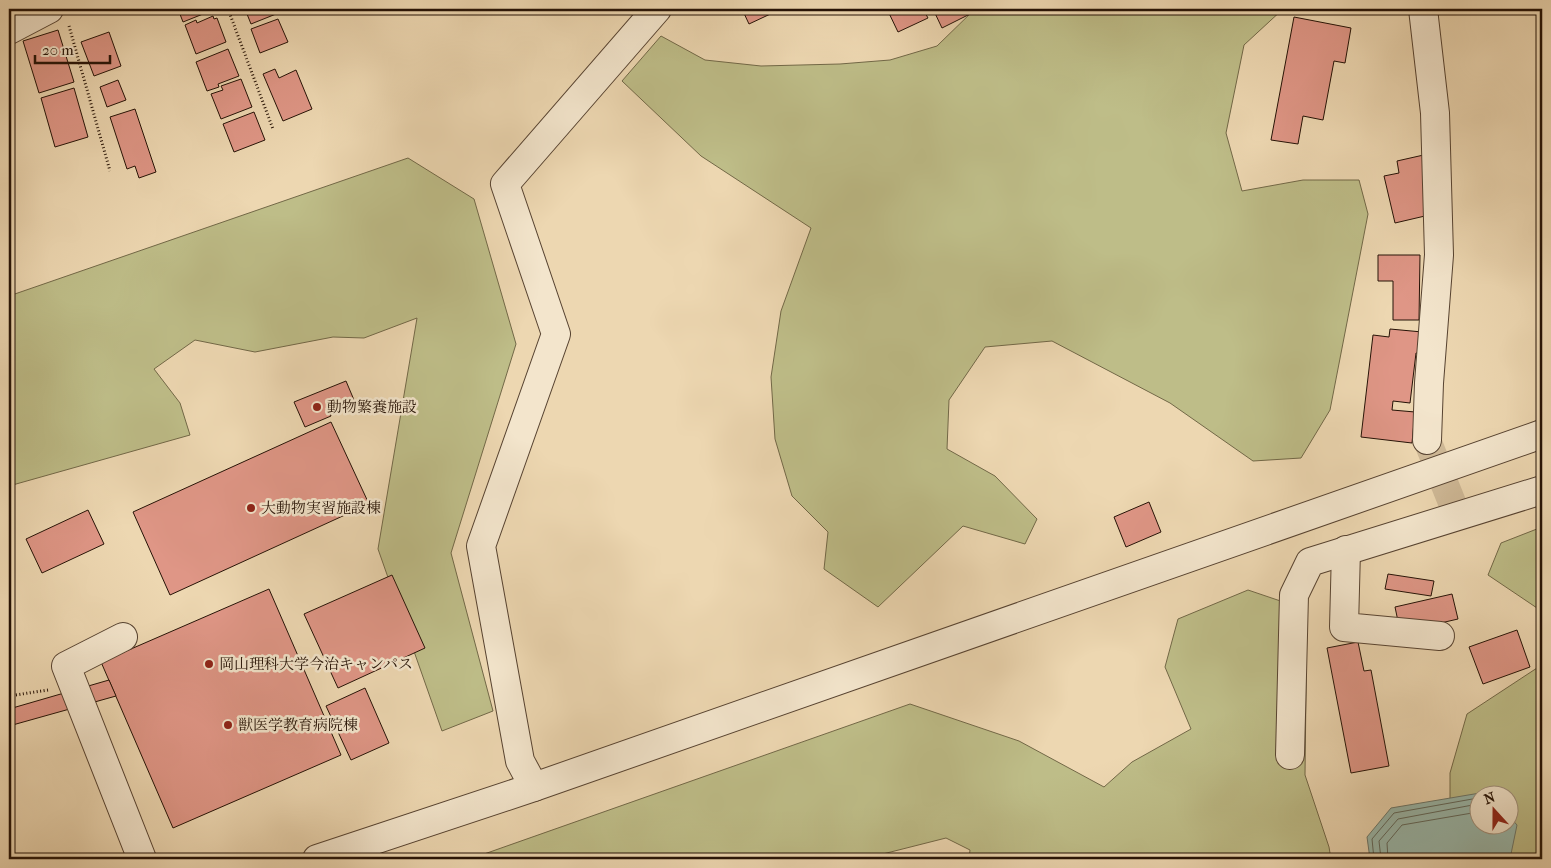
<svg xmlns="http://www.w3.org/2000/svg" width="1551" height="868" viewBox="0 0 1551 868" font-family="'IM FELL French Canon','Noto Serif JP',serif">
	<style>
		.green { fill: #bebd88; stroke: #726847; fill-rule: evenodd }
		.water { fill: #99b9ad; stroke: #6b766a }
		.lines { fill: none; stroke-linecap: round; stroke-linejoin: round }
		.shore { stroke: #5f665a; stroke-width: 1 }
		.building { fill: #df9686; stroke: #251206 }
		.minor-tunnel { stroke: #cfb997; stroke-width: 28; stroke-dasharray: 28 14; stroke-linecap: butt }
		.minor-casing { stroke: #574331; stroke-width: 30 }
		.path { stroke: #251206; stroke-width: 3; stroke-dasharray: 1 2.5; stroke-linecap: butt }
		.minor { stroke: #f3e5cc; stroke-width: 28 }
		.poi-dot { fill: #8f2418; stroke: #f3e5cc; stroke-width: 2 }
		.labels { text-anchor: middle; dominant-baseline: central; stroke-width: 5; stroke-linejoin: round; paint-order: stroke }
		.poi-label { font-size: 15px; fill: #251206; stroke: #f3e5cc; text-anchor: start }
	</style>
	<rect width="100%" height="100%" fill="#edd7b1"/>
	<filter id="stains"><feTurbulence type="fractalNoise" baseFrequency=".004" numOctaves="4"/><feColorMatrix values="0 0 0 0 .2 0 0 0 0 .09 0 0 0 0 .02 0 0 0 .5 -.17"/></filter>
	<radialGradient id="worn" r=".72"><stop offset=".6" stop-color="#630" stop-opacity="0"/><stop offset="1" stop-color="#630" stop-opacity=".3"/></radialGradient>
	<g class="green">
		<polygon points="975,9 1283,9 1244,45 1226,133 1242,191 1303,180 1359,180 1368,214 1330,410 1301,458 1253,461 1170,403 1052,341 985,347 949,400 947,449 995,476 1037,519 1025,544 963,526 878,607 824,569 828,532 792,496 775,439 771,377 781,311 811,228 701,156 622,81 661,36 705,60 761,66 840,64 890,60 937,46"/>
		<polygon points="408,158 474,199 516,344 451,553 493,711 442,731 378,549 417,318 364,338 333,337 255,352 195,340 154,369 180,403 190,435 9,486 9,296"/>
		<path d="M1542,527v332h-92v-86l17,-59 70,-46v-60l-49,-33 13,-32zM1478,796h30v30h-30z"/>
		<polygon points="1248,590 1307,610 1305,775 1329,847 1331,859 969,859 970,850 946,838 863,859 470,859 910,704 1019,741 1104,787 1132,762 1191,729 1165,667 1178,619"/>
	</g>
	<polygon class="water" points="1486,792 1490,795 1478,796 1478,826 1508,826 1509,816 1517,825 1511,854 1497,859 1370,859 1367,837 1391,808"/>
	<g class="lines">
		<g class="shore">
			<polyline points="1374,859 1372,839 1394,813 1478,798"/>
			<polyline points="1381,859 1379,841 1398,819 1478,804"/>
			<polyline points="1388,859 1387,843 1402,825 1478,812"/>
		</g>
	</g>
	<g class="building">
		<polygon points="178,9 212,9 213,10 183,22"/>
		<polygon points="245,9 274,9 276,14 251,24"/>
		<polygon points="742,9 781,9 749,24"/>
		<polygon points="887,9 923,9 928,18 898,32"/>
		<polygon points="933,9 975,9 976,11 942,28"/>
		<polygon points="213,16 214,19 217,18 226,42 196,54 185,25 196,20 197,23"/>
		<polygon points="1294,17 1351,28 1345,63 1334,61 1323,120 1303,116 1298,144 1271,140"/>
		<polygon points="278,19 288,42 260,53 251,29"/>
		<polygon points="58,30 74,82 39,93 23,41"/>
		<polygon points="109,32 121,66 94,76 81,42"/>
		<polygon points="228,49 239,76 218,84 219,87 207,91 196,62"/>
		<polygon points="275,69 279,78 296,70 312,109 283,121 263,74"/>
		<polygon points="241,79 252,107 221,119 211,94 223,90 221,86"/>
		<polygon points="118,80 126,100 107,107 100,87"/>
		<polygon points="74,88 88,137 55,147 41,98"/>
		<polygon points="135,109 156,172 139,178 135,166 127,169 110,117"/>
		<polygon points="254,112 265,140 234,152 223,124"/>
		<polygon points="1428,154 1442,212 1395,223 1384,176 1399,173 1397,161"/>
		<polygon points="1378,255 1420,255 1419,320 1393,320 1393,281 1378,281"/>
		<polygon points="1390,329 1433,333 1431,354 1416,353 1410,403 1393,401 1392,410 1415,412 1412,443 1361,437 1373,335 1389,337"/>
		<polygon points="346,381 354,400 329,411 331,416 305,427 294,402"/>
		<polygon points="331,422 369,504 170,595 133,512"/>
		<polygon points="1149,502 1161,532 1126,547 1114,517"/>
		<polygon points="88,510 104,544 42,573 26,539"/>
		<polygon points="1388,574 1434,581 1431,596 1385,589"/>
		<polygon points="392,575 425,648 338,688 304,614"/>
		<polygon points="269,589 341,755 173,828 101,662"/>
		<polygon points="1452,594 1458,619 1419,628 1399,626 1395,607"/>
		<polygon points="1517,630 1530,667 1483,684 1469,647"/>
		<polygon points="1358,642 1364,671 1371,670 1389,766 1351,773 1327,648"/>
		<polygon points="109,680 116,696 9,726 9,709"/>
		<polygon points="365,688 389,743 351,760 326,706"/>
	</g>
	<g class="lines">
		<polyline class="minor-tunnel" points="1427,440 1457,515"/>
		<defs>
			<g id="minor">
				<polyline points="1423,9 1435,113 1439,255 1429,383 1427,440"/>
				<polyline points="9,30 49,9"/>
				<polyline points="1346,550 1344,627 1440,636"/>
				<polyline points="123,637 66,666 142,859"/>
				<polyline points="1290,755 1294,595 1310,562 1542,490"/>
				<polyline points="534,787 520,761 481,546 556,334 505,184 657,9"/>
				<polyline points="317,859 534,787 1542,434"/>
			</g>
		</defs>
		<use href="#minor" class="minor-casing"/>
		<g class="path">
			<polyline points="228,9 273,129"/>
			<polyline points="69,26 110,171"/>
			<polyline points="9,696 48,690"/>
		</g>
		<use href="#minor" class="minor"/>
	</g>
	<g class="poi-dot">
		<circle cx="317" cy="407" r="5"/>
		<circle cx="251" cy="508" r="5"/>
		<circle cx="209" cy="664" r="5"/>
		<circle cx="228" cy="725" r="5"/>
	</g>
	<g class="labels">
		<g class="poi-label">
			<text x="327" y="407">動物繁養施設</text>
			<text x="261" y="508">大動物実習施設棟</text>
			<text x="219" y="664">岡山理科大学今治キャンパス</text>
			<text x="238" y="725">獣医学教育病院棟</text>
		</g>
	</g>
	<rect width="1551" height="868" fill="none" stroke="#edd7b1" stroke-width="30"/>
	<rect x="10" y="10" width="1531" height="848" fill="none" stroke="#251206" stroke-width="2.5"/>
	<rect x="15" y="15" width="1521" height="838" fill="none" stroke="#251206"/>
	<g transform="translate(1494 810) rotate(339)"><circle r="24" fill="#f3e5cc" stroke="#a1917d"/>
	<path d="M0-4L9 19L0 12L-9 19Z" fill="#8f2418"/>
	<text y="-8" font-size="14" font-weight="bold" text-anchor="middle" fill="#251206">N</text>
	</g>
	<path d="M35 55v8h75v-8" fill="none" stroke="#251206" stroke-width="2.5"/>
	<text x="42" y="55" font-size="15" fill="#251206" stroke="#f3e5cc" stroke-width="4" paint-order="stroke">20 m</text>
	<rect width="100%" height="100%" filter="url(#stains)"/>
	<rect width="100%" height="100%" fill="url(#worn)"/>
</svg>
